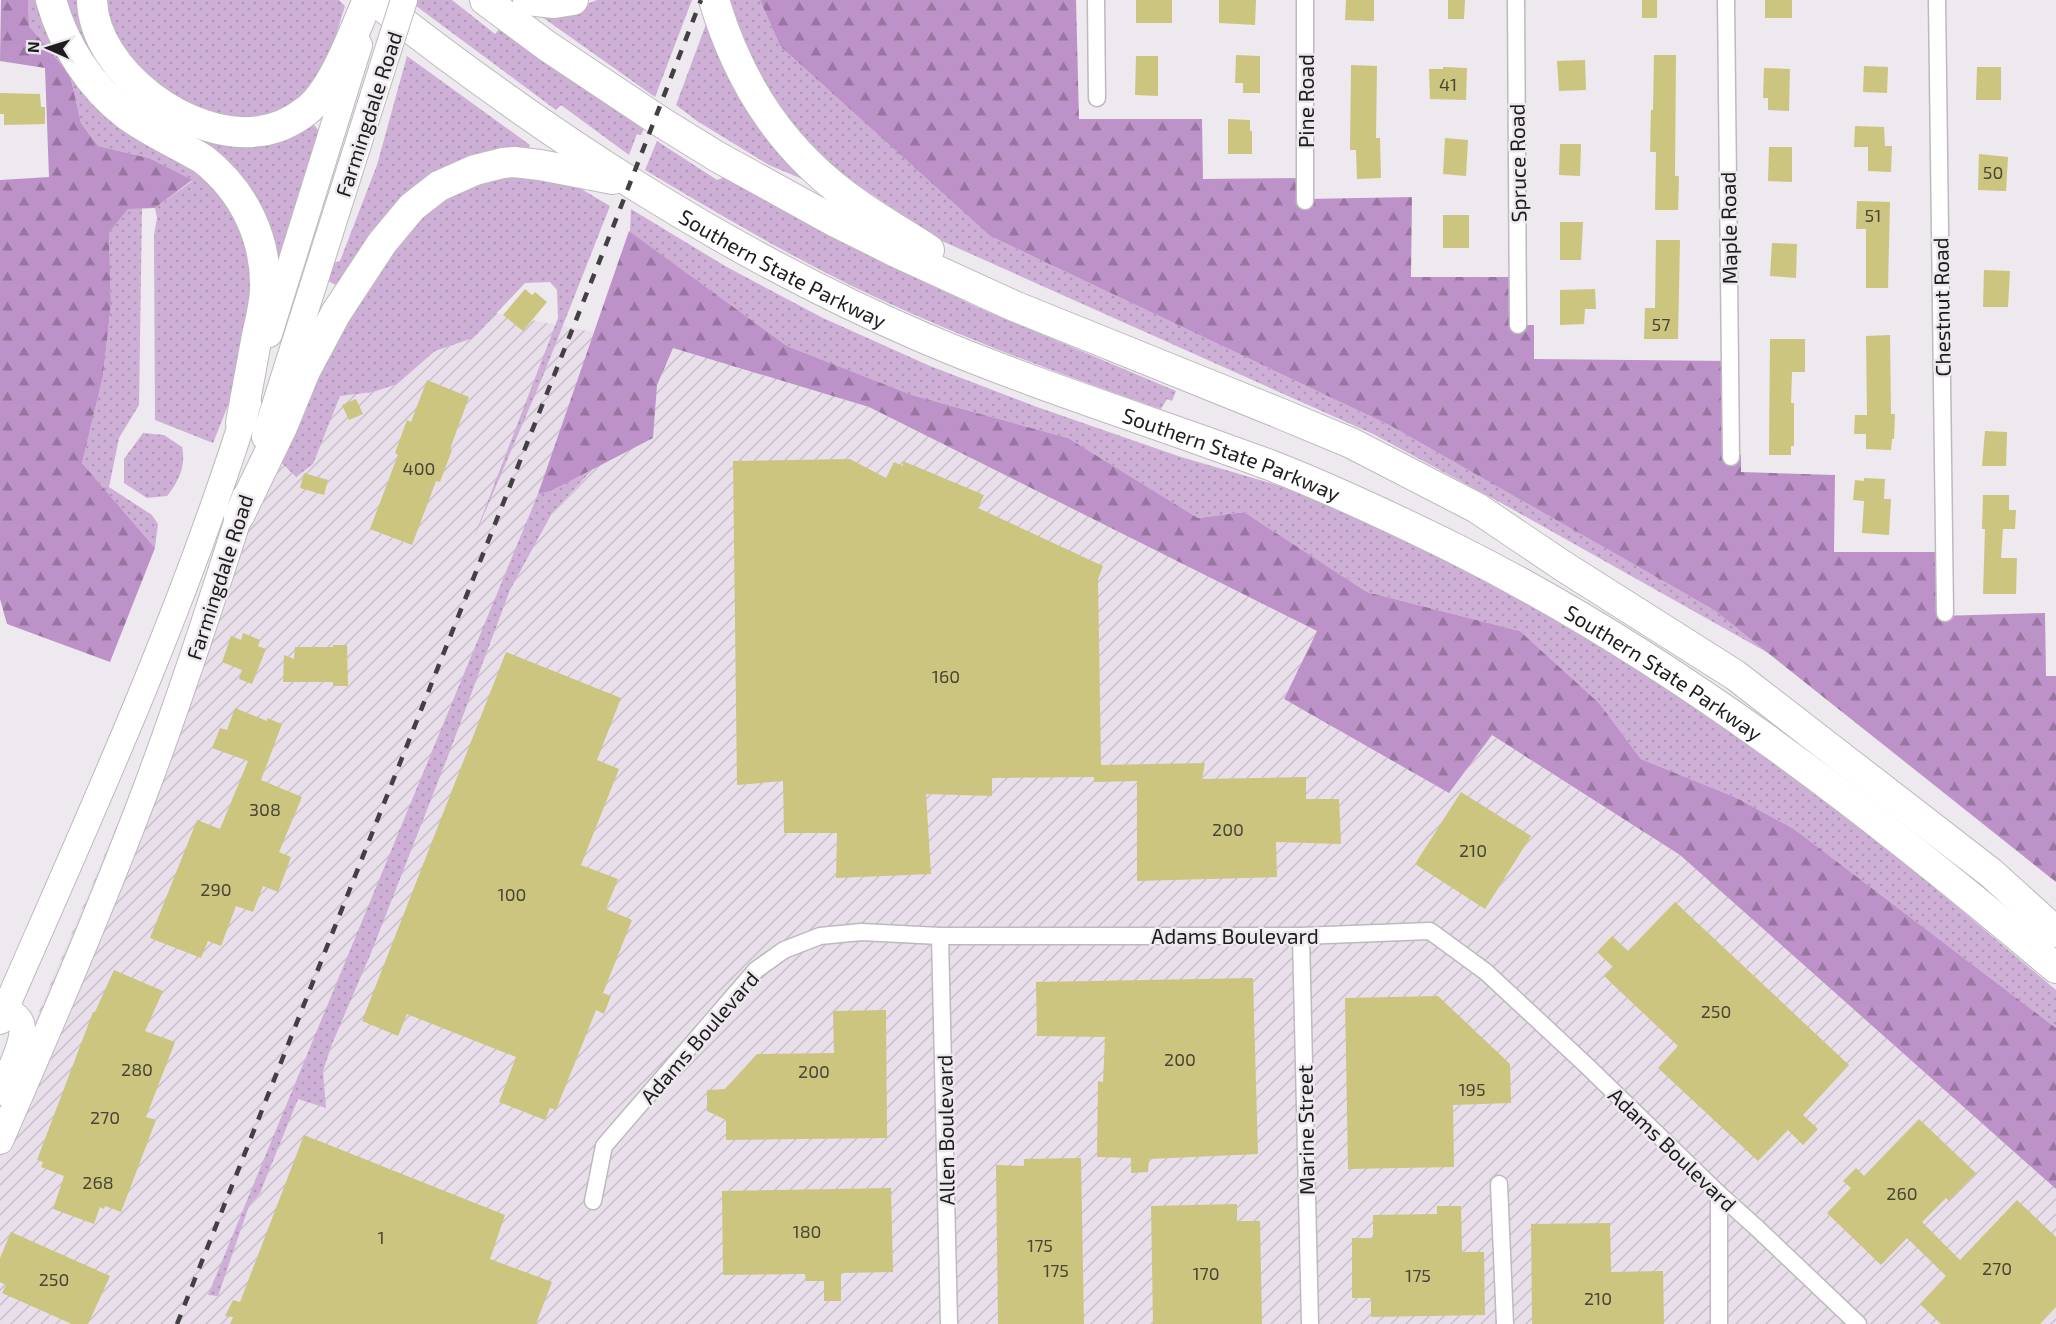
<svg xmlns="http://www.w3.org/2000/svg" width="2056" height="1324" viewBox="0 0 2056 1324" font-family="'Exo 2',sans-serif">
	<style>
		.industrial { fill: url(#industrial-furrows) }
		.grass { fill: url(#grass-dots) }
		.forest { fill: url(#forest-firs) }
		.building { fill: #ccc57f }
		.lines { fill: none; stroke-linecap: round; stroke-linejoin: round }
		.street-casing { stroke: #bdb9be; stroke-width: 19 }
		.primary-casing { stroke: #bdb9be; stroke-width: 28 }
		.highway-casing { stroke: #bdb9be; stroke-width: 32 }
		.street { stroke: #fff; stroke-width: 16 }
		.primary { stroke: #fff; stroke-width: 26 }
		.highway { stroke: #fff; stroke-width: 30 }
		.rail { stroke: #424042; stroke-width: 4.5; stroke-dasharray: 10 10; stroke-linecap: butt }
		.primary-bridge-casing { stroke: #bdb9be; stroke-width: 28; stroke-linecap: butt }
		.primary-bridge { stroke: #fff; stroke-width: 26 }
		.labels { text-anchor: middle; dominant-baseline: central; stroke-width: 5; stroke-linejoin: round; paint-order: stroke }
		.number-label { font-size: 18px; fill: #4a4636 }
		.street-label { font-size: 21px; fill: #1e1c1e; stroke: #ede9ee }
	</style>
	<defs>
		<pattern id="industrial-furrows" width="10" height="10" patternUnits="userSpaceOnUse" patternTransform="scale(1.5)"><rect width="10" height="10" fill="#e9dfeb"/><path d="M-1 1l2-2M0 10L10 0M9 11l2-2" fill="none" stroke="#c7bfc9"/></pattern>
		<pattern id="grass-dots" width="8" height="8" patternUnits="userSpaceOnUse" patternTransform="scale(1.5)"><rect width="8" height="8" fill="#ceafd6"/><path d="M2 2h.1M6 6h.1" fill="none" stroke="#b096b7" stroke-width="1.8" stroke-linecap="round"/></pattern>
		<pattern id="forest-firs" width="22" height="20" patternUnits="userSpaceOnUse" patternTransform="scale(1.5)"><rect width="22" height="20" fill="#bd92c8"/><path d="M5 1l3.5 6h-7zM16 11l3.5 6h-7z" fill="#9976a2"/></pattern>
	</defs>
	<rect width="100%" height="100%" fill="#ede9ee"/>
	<polygon class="industrial" points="386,291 673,348 869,407 1317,631 1284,699 1449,793 1492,735 1680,855 2056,1189 2056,1324 0,1324 0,1105 273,451"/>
	<g class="grass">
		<polygon points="28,0 45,0 66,48 227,188 259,272 237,383 213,443 155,420 154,235 157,218 155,208 192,181 149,158 98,146 81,123 70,75 29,26"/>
		<polygon points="67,0 86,0 170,116 311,121 322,135 275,286 271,246 120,93 82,43"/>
		<polygon points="105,0 339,0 345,6 327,64 296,105 256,122 217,117 171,98 120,50 105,10"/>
		<polygon points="408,0 452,0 495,34 500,28 644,129 641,135 637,134 629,155 561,105 556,110"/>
		<polygon points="597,0 692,0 655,97 535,12 577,8"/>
		<polygon points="729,0 760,0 780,46 990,236 1391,426 1714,610 1770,654 1503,504 1373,434 942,241 861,187 826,161 779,109 745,43"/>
		<polygon points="712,8 814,184 769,165 697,121 676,105"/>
		<polygon points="407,56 530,145 528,151 466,162 335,299 336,285 326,280 332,263 340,261 377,165"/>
		<path d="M657,141l60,39 8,-3 130,71 124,60 197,83 -4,10 -5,-2 -6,10c-106,-36 -212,-76 -313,-125 -69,-34 -136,-74 -203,-114z"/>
		<polygon points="490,176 575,179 583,190 610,206 543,376 473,540 558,318 557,290 550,282 525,283 473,338 435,351 397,384 373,392 340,396 313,464 296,477 280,461 304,394 398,239 445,193"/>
		<polygon points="142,208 139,405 119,438 109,487 152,515 158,524 155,548 82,463 103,376 111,304 109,233 128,209"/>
		<polygon points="631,209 725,266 823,318 930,366 1037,407 1181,457 1301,492 1494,581 1580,631 1709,716 1879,841 2056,990 2056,1028 1794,829 1737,798 1641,759 1599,703 1520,631 1367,592 1244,512 1198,518 1068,438 912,395 787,346 630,232"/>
		<path d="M143,433l21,2 18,12c4,19 -3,34 -15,49l-20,2 -23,-15v-24z"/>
		<polygon points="592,470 552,513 510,590 448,756 371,953 332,1044 323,1071 326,1108 298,1099 260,1193 249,1206 218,1296 208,1295 538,494 551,491"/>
	</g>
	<g class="forest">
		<polygon points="1,0 28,0 29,26 70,75 81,123 98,146 149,158 192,180 155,208 128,209 109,233 111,304 103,376 82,463 155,548 110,662 7,624 0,599 0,180 49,177 45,68 0,61"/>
		<polygon points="760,0 1076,0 1079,119 1202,119 1203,179 1305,178 1306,199 1412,197 1411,277 1513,277 1516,325 1534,325 1534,359 1730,361 1731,454 1741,455 1741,472 1835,475 1834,552 1937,552 1939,616 2045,613 2046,676 2056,676 2056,882 1714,610 1391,426 990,236 780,46"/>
		<polygon points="629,231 787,346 912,395 1068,438 1198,518 1244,512 1367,592 1520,631 1599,703 1641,759 1737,798 1794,829 2056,1028 2056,1189 1680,855 1492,735 1449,793 1284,699 1317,631 869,407 673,348 657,385 653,438 551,491 538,494"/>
	</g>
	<g class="building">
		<rect x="1136" y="0" width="36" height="23"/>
		<polygon points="1219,0 1256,0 1255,25 1219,23"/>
		<polygon points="1346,0 1374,0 1374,21 1345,20"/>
		<polygon points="1448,0 1465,0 1464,19 1448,19"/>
		<rect x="1642" y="0" width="15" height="18"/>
		<rect x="1765" y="0" width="27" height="18"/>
		<polygon points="1236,55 1260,56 1260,93 1243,93 1243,83 1235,83"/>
		<polygon points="1654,55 1676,55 1675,176 1679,176 1678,210 1655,210 1656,152 1650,152 1651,110 1653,110"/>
		<polygon points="1136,56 1158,56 1158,96 1135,95"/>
		<polygon points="1585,60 1586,90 1559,91 1557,61"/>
		<polygon points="1351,65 1377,66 1376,138 1380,138 1381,178 1357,179 1356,150 1350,150"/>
		<polygon points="1864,66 1888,67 1887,93 1863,92"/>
		<polygon points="1443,67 1467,68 1466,100 1430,99 1429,69 1443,69"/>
		<polygon points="1977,67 2001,67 2001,100 1976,100"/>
		<polygon points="1764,68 1790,69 1789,111 1768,110 1768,98 1763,98"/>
		<polygon points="0,93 40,94 41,107 45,107 45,124 4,125 4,114 0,114"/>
		<polygon points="1228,119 1250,120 1250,131 1252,131 1252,154 1228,154"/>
		<polygon points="1855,126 1884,127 1885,146 1892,146 1891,172 1868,171 1868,147 1854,147"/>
		<polygon points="1445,138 1468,140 1466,176 1443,174"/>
		<polygon points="1560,144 1581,144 1580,176 1559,175"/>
		<polygon points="1769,147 1792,147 1792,182 1768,181"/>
		<polygon points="1979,154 2008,157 2006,191 1978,190"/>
		<polygon points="1857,201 1890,202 1888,288 1866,288 1866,229 1856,229"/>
		<rect x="1443" y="215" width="26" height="33"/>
		<polygon points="1560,222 1583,222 1581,260 1560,260"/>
		<polygon points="1656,240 1680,240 1678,339 1644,339 1645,308 1655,308"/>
		<polygon points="1772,243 1797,244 1796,278 1770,276"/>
		<polygon points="1984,270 2010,271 2008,307 1983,307"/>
		<polygon points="525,289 532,295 535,292 547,302 523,331 503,315"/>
		<polygon points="1595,289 1596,309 1585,309 1584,324 1560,325 1560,290"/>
		<polygon points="1890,335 1891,414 1895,414 1894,439 1892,439 1891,450 1866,449 1866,434 1854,434 1855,415 1867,415 1866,336"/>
		<polygon points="1770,339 1805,339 1805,372 1792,372 1791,403 1794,403 1794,446 1791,446 1791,455 1769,455"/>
		<polygon points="427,380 469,397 450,449 452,450 440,482 436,481 412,545 370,529 398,455 395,453 407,420 411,422"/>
		<polygon points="356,399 363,414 349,420 342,405"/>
		<polygon points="1985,431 2007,432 2006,466 1982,466"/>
		<polygon points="850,459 886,478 894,462 903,466 903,461 984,495 978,508 1103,566 1098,579 1101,765 1205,763 1202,779 1306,777 1306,799 1339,799 1341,844 1276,842 1277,877 1137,881 1137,781 1094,782 1094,777 992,778 992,796 926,794 931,874 836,878 837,833 784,833 783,781 737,785 733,461"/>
		<polygon points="304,473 328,480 324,495 300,488"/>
		<polygon points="1864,478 1885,479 1884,499 1891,499 1889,535 1862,533 1864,501 1853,500 1855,480 1864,481"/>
		<polygon points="1983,495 2009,495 2009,510 2016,510 2015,529 2003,529 2001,558 2017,558 2016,594 1983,594 1985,529 1982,529"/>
		<polygon points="243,633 260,640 258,646 266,649 252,684 239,679 242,670 222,662 231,636 241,640"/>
		<polygon points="333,645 347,645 348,686 333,686 333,682 283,682 284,655 294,659 295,647 333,647"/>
		<polygon points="506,652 621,698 597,760 619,769 581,865 618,879 606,909 632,920 603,993 611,996 604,1014 596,1010 556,1110 550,1108 545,1120 499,1102 516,1057 407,1014 398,1036 362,1021"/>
		<polygon points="235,708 267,721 267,718 282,724 261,780 302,797 279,852 291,857 278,892 263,886 253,912 236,906 221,946 208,941 201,958 150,938 197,820 220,829 248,761 212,748 220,728 227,730"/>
		<polygon points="1461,792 1531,836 1485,909 1415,864"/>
		<polygon points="1675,902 1849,1065 1803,1115 1818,1129 1803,1145 1788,1130 1758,1161 1658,1068 1678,1046 1604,976 1613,967 1597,952 1612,936 1628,951"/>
		<polygon points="114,970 163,991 145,1031 175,1042 146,1117 156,1120 121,1212 105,1206 104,1209 100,1207 94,1224 53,1209 64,1176 41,1167 43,1162 37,1160 93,1012 95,1012"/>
		<polygon points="1253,978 1258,1154 1149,1159 1148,1172 1131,1173 1131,1158 1097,1157 1098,1081 1103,1082 1105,1037 1037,1036 1036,982"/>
		<polygon points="1438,996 1510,1064 1511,1103 1453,1105 1454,1167 1348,1169 1345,998"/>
		<polygon points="886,1010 887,1138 726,1140 726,1120 707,1111 707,1090 725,1089 757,1054 834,1053 833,1011"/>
		<polygon points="1919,1119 1976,1173 1949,1201 1946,1198 1922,1222 1960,1260 2017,1200 2056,1237 2056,1307 2040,1324 1941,1324 1920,1304 1946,1276 1907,1238 1881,1265 1827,1213 1851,1188 1843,1181 1856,1168 1864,1176"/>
		<polygon points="304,1135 505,1215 490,1259 552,1282 536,1324 230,1324 233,1317 225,1316 233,1300 240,1302"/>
		<polygon points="1081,1158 1084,1324 998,1324 996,1165 1024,1166 1024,1159"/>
		<polygon points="891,1188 893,1272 841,1273 841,1301 824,1301 824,1281 806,1281 805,1274 723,1275 722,1191"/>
		<polygon points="1237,1204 1237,1221 1260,1221 1262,1324 1153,1324 1151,1206"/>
		<polygon points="1437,1206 1461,1206 1462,1252 1484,1252 1485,1315 1371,1317 1371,1298 1352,1298 1352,1238 1373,1238 1373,1215 1437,1214"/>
		<polygon points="1610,1223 1611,1272 1663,1271 1664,1324 1532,1324 1531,1224"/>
		<polygon points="11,1232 110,1276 88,1324 72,1324 2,1293 6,1285 0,1282 0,1258"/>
	</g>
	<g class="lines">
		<defs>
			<g id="street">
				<polyline points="1096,0 1097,98"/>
				<polyline points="1305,0 1305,201"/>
				<polyline points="1516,0 1518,325"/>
				<polyline points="1726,0 1731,457"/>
				<polyline points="1937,0 1945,613"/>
				<polyline points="940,936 949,1324"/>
				<polyline points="1301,936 1310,1324"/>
				<polyline points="1499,1184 1505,1324"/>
				<polyline points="1719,1194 1719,1324"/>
				<polyline points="593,1201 604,1146 756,970 784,950 820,936 861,932 940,936 1301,936 1430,931 1486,972 1586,1065 1719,1194 1758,1229 1858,1324"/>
			</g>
			<g id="primary">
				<polyline points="269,334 359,45"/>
				<polyline points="265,437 374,94"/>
				<path d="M0,1021c89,-203 182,-406 248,-618"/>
				<path d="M0,1092c7,-16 29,-55 20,-71 -3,-6 -10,-9 -15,-12"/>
				<path d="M0,1141c51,-117 101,-233 146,-352 36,-96 68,-194 99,-292"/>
			</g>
			<g id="highway">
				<path d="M51,0c12,44 39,87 76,115 23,17 51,29 76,44 41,32 64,80 62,132 -1,17 -6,34 -9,50 -5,27 -10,55 -15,82"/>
				<path d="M92,0c2,72 99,142 168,131 17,-2 33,-10 46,-20 28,-21 47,-78 62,-111"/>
				<path id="s1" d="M374,0c171,134 350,252 550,338 115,49 234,85 351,129 61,24 120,52 179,81 220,110 415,262 602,420"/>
				<polyline points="485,0 547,46 661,122 716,156 834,221 894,251 1014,306 1279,413 1351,443 1477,508 1563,566 1735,675 1991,873 2056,932"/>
				<polyline points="528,0 554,3 573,0"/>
				<path d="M714,0c26,87 71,154 145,205 23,16 47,30 70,45"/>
				<polyline points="239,516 282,427 305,371 336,313 382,243 412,207 439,186 475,170 503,163 514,162 540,165 613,179"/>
			</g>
		</defs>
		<use href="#street" class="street-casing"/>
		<use href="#primary" class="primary-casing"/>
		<use href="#highway" class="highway-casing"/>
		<use href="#street" class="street"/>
		<use href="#primary" class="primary"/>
		<use href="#highway" class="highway"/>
		<polyline class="rail" points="177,1324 613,227 701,0"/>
		<defs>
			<polyline id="primary-bridge" points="374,94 404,0"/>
		</defs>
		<use href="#primary-bridge" class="primary-bridge-casing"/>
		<use href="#primary-bridge" class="primary-bridge"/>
	</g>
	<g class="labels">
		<g class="number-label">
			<text x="1448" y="84">41</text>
			<text x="1993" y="172">50</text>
			<text x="1873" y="215">51</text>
			<text x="1661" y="324">57</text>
			<text x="419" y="468">400</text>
			<text x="946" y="676">160</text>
			<text x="265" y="809">308</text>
			<text x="1228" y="829">200</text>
			<text x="1473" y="850">210</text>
			<text x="216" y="889">290</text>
			<text x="512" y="894">100</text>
			<text x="1716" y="1011">250</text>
			<text x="1180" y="1059">200</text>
			<text x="137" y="1069">280</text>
			<text x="814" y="1071">200</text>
			<text x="1472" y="1089">195</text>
			<text x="105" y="1117">270</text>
			<text x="98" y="1182">268</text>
			<text x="1902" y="1193">260</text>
			<text x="807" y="1231">180</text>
			<text x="381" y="1237">1</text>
			<text x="1040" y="1245">175</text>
			<text x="1997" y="1268">270</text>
			<text x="1056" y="1270">175</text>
			<text x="1206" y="1273">170</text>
			<text x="1418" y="1275">175</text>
			<text x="54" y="1279">250</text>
			<text x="1598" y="1298">210</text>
		</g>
		<g class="street-label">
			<text transform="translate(1305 101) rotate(-90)">Pine Road</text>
			<text transform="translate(368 114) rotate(-72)">Farmingdale Road</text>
			<text transform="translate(1517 163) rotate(-91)">Spruce Road</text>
			<text transform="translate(1728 228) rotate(-91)">Maple Road</text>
			<text stroke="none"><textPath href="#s1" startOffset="490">Southern State Parkway</textPath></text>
			<text transform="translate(1941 307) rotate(-91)">Chestnut Road</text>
			<text stroke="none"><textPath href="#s1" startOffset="976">Southern State Parkway</textPath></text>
			<text transform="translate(219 577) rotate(-72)">Farmingdale Road</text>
			<text stroke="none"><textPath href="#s1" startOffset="1462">Southern State Parkway</textPath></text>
			<text x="1235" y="935">Adams Boulevard</text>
			<text transform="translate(699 1037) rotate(-49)">Adams Boulevard</text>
			<text transform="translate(945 1130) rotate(-91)">Allen Boulevard</text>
			<text transform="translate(1305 1130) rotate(-91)">Marine Street</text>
			<text transform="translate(1673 1149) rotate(44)">Adams Boulevard</text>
		</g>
	</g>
	<g transform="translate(48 48) rotate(273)" stroke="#ede9ee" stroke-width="4.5" paint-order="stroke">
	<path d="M0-4.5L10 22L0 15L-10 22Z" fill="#1e1c1e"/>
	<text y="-9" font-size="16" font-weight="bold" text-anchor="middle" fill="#1e1c1e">N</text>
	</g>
</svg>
